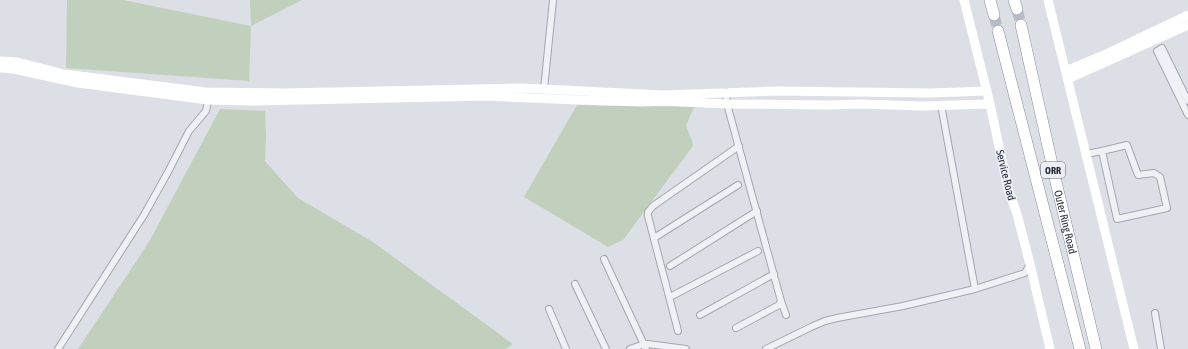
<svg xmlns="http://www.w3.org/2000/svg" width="1188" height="349" viewBox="0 0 1188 349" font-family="'Asap Condensed',sans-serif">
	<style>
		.green { fill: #c1d0bd }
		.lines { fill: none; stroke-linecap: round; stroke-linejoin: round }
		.highway-tunnel { stroke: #b8bcc4; stroke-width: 11; stroke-dasharray: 11 5.5; stroke-linecap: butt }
		.street-casing { stroke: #a2a7b0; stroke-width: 8 }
		.highway-casing { stroke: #848d9d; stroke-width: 12 }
		.street { stroke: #eff1f5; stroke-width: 6 }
		.secondary { stroke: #fff; stroke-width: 9 }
		.highway { stroke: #fff; stroke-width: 11 }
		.labels { text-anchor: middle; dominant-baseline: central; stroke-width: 3; stroke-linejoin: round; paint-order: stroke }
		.shield { fill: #ebeff4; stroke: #616773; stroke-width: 1 }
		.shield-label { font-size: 10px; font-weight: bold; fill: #262d3c }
		.street-label { font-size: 11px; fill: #262d3c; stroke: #ebeff4 }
	</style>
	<rect width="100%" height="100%" fill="#dce0e6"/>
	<g class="green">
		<polygon points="67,0 123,0 251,26 250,0 302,0 251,26 249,81 66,68"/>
		<polygon points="577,105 694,107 686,126 692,140 693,146 623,240 608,247 524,197"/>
		<polygon points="220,109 265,111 266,136 265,161 298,198 373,242 513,344 505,349 78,349 149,242"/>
	</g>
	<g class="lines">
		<g class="highway-tunnel">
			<polyline points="1017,9 1021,25"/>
			<polyline points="994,15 998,31"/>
		</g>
		<defs>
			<g id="street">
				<polyline points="544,89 553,0"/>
				<polyline points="726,92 727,104 781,301 779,305 736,328"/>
				<polyline points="1188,101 1162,48 1157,51 1188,115"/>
				<polyline points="941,105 975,289"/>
				<polyline points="1086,154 1102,151 1117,219 1167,208 1160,177 1154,173 1138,175 1127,145 1102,151"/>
				<polyline points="654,238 738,185"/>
				<polyline points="604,259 646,349"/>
				<polyline points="670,266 757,211"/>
				<polyline points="575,284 606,349"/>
				<polyline points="670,297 758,251"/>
				<polyline points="781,301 786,315"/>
				<polyline points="549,309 566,349"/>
				<polyline points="1155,313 1161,349"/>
				<polyline points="700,315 774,274"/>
				<polyline points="678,331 648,216 648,212 653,206 739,146"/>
				<polyline points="58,349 144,215 168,172 189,131 206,111 208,100"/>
				<polyline points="630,349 644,344 648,344 686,349"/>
				<polyline points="766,349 811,327 825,321 837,318 903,306 975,289 1025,273 1030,264"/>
			</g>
			<g id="highway">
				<polyline points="990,0 994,15"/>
				<polyline points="1014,0 1017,9"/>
				<path id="s1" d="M1021,25l10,45 25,112 40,167"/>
				<polyline points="998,31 1080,349"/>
			</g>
		</defs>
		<use href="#street" class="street-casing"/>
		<use href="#highway" class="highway-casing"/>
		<use href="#street" class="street"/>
		<g class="secondary">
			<polyline points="964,0 990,104 1008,189 1017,214 1030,264 1050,349"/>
			<polyline points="1048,0 1134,349"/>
			<polyline points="0,61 17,62 64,74 205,92 285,93 522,88 664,95 779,91 930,93 987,91"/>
			<polyline points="0,68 14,69 78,83 208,100 253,101 486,96 577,100 642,102 665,101 727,104 829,105 860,104 921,106 990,104"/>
			<polyline points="1066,71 1104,55 1188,15"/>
			<polyline points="1068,79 1188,25"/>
		</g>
		<use href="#highway" class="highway"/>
	</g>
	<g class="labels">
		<rect class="shield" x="1041" y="162" width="24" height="16" rx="3"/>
		<g class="shield-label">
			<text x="1053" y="170">ORR</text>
		</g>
		<g class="street-label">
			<text transform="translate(1006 175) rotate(76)">Service Road</text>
			<text stroke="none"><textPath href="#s1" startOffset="202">Outer Ring Road</textPath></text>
		</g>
	</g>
</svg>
